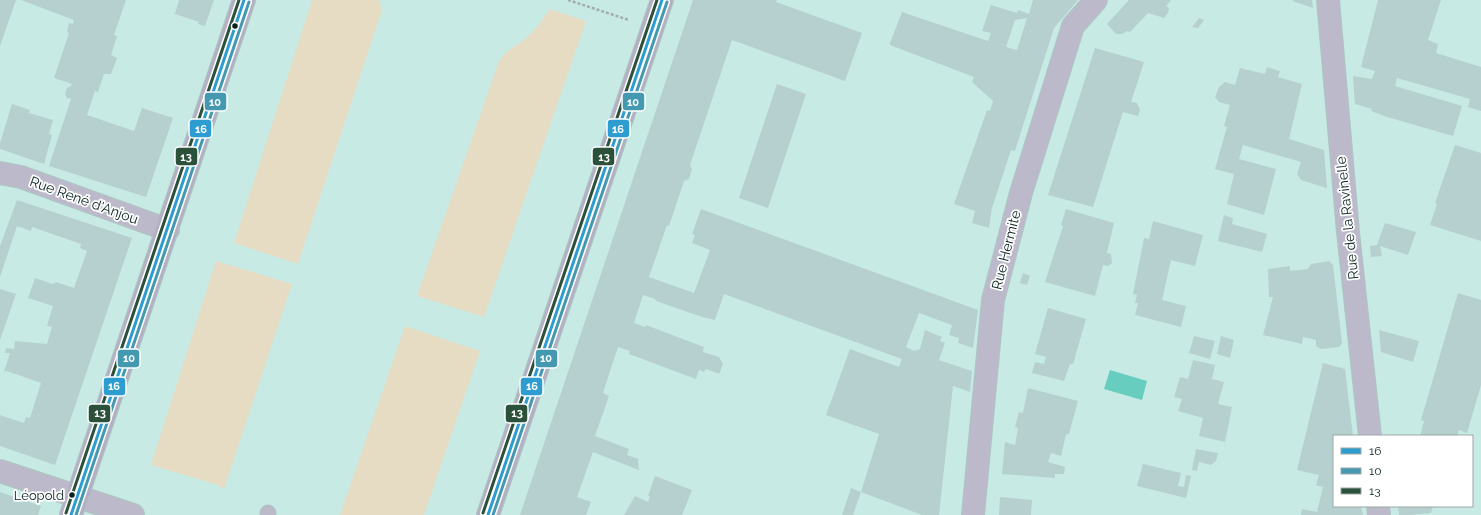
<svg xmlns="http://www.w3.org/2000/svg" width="1481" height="515" viewBox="0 0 1481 515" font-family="Raleway,sans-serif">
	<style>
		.green { fill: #e5dcc3 }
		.water { fill: #67cdbf }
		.building { fill: #b5d0cf; fill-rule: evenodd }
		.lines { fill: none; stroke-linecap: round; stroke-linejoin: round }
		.lane-casing { stroke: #acc7c3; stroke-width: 17 }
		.street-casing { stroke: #acc7c3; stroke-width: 24 }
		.secondary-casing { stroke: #acc7c3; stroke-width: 24 }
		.path { stroke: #a4abb3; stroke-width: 2.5; stroke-dasharray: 3 2; stroke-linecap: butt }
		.lane { stroke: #bcbaca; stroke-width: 15 }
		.street { stroke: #bcbaca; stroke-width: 22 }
		.secondary { stroke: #b4b0c3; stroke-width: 22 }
		.bus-1-casing { stroke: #fff; stroke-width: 6 }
		.bus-2-casing { stroke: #fff; stroke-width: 6 }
		.bus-3-casing { stroke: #fff; stroke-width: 6 }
		.bus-1 { stroke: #2c9cd1; stroke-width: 3 }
		.bus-2 { stroke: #4499b1; stroke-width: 3 }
		.bus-3 { stroke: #2b513a; stroke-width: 3 }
		.bus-dot { fill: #07221e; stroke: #fff; stroke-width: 1.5 }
		.labels { text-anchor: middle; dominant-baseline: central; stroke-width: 3.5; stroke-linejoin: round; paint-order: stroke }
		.bus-label { font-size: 13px; fill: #07221e; stroke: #fff; text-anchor: end }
		.street-label { font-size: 14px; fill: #07221e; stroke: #fff }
		.line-badge { stroke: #fff; stroke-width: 1.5 }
		.badge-label { font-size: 11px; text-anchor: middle; font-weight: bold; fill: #fff }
	</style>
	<rect width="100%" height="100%" fill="#c8eae4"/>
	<g class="green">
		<polygon points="312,0 379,0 382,10 298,264 234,243"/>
		<path d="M550,9l36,12 -102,296 -67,-21 82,-235c9,-13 15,-13 26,-22 10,-8 17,-19 25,-30z"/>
		<polygon points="216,261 292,284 224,489 218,485 151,465"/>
		<polygon points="405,326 480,351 424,515 340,515"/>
	</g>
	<polygon class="water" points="1110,370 1147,381 1142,400 1104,389"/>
	<g class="building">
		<polygon points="0,0 16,0 0,46"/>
		<polygon points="21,0 126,0 114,35 117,36 111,55 117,58 111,74 104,74 98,92 95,91 87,115 134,131 142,108 173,118 146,197 49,166 71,99 67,98 65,94 67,88 71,86 72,84 54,78 69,33 67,32 69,23 73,24 74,20"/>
		<polygon points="179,0 214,0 205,26 198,24 199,22 175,14"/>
		<polygon points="693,0 777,0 776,2 862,33 845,81 732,40 690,165 692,169 689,179 684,181 669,226 667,225 649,277 694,293 710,250 692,243 695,235 692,234 701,209 978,310 973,348 958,343 959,338 949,335 952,325 919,313 906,347 914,351 920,349 925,330 942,337 940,341 945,343 939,360 972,371 970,392 953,386 939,515 922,515 861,492 879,434 826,415 850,349 899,367 902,359 724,294 715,320 702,317 656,301 655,299 643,295 634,323 645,327 646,325 704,347 703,352 719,357 723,364 719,374 706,369 704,372 699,370 696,379 629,354 630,351 618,347 603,393 609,396 595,436 629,449 627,455 638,459 639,470 593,452 577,497 591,502 586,515 520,515"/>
		<path d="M1033,0h45l-24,28 -39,123 -4,-1 -19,58 -3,20 -17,-5 3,-12 -21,-7 33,-94 3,1 3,-10 -21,-19 2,-5 -84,-32v-2l12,-31 86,29 3,-8 -9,-2 9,-26 26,8 1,-3 11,4zM1027,18l-10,32 -11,-3 9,-27z"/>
		<polygon points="1129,0 1171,0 1166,6 1169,8 1168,13 1164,18 1148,13 1130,32 1127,31 1122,34 1116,34 1107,24"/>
		<polygon points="1293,0 1312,0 1313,8 1293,1"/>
		<polygon points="1378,0 1441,0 1428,40 1438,44 1436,53 1481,67 1481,111 1468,107 1470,99 1397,78 1395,86 1462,106 1453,136 1387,117 1371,111 1372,109 1355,104 1353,76 1372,79 1375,71 1361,67"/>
		<polygon points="1199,18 1204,20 1198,28 1192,27"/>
		<polygon points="1095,48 1144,62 1131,102 1137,103 1140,110 1138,116 1123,112 1093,207 1048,195"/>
		<polygon points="1267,67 1280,71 1278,77 1302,84 1289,139 1324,150 1327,188 1301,180 1297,174 1301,162 1243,145 1239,159 1276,169 1264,215 1227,204 1234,174 1215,169 1227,127 1224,126 1230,105 1219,102 1215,97 1219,87 1225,82 1235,85 1240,68 1265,74"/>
		<polygon points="777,84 806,94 768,208 739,198"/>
		<polygon points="12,104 30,110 29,113 53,120 49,134 52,135 44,164 0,149 0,143"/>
		<polygon points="1455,145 1481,153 1481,241 1430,225 1437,204 1435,203"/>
		<polygon points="17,200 132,238 55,465 0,446 0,415 24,423 26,417 30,418 41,383 7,371 4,372 10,353 5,353 6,348 14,349 15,341 47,344 52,327 47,326 53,306 28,298 35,278 53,284 56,282 74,288 87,251 80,248 81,244 32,227 31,231 17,226 0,277 0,246"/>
		<polygon points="1066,209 1114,223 1107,253 1111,254 1112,263 1108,266 1103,265 1095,296 1045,282 1063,226 1061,225"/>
		<polygon points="1224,215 1233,218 1232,224 1267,234 1262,252 1218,241"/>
		<polygon points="1153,221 1203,235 1195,266 1171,260 1162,300 1186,306 1181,327 1135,315 1138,303 1135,303 1137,295 1133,294 1144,238 1149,239"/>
		<polygon points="1385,223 1416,232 1408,255 1380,246 1382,256 1371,257 1370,246 1377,245"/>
		<polygon points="1329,261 1333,265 1342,343 1340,346 1339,347 1321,349 1316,346 1316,340 1303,337 1302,344 1263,335 1273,297 1269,297 1268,269 1290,266 1290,271 1308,269 1311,264"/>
		<polygon points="1023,273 1030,276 1027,285 1020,283"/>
		<polygon points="0,289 16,294 0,340"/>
		<polygon points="1458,293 1481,300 1481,385 1467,433 1459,430 1457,436 1420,436 1424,421 1421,420"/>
		<polygon points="1048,308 1086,319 1073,364 1070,364 1064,381 1032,373 1035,362 1044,364 1046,357 1035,354"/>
		<polygon points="1379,330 1419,341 1413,362 1381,352"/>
		<polygon points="1194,336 1215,341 1210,359 1189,353"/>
		<polygon points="1221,336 1234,340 1230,358 1217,354"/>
		<polygon points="1193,360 1215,365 1212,379 1224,382 1218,404 1232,407 1225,442 1199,436 1203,418 1178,411 1182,399 1174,397 1180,377 1188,379"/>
		<polygon points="1323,363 1345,369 1353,436 1334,436 1334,506 1361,506 1363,515 1301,515 1302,509 1317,512 1323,487 1316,485 1319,475 1297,470"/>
		<polygon points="1028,388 1078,401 1069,434 1066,434 1061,456 1051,453 1048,462 1065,467 1064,474 1055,474 1055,478 1002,474 1005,442 1015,445 1018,428 1015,427 1019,412 1023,413"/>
		<polygon points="1196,449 1218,453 1216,461 1211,465 1199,462 1197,471 1192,470"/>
		<polygon points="1143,464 1181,473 1178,486 1184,487 1186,475 1191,476 1186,498 1137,486"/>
		<polygon points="655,476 692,490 682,515 624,515 635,496 648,502 650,496 648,496"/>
		<polygon points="851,488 861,492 853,515 842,515"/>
		<polygon points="0,492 41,506 38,515 0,515"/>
		<polygon points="1000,497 1032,500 1031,515 999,515"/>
		<polygon points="1398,506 1433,506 1431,513 1410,515 1399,515"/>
	</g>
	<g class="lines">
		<defs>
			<polyline id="lane" points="268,515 268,513"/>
			<g id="street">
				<polyline points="1328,0 1348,232 1370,436"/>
				<polyline points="0,173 21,177 168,230"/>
				<polyline points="0,471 133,515"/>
				<polyline points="1378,506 1379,515"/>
				<polyline points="973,515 993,300 1021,193 1073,26 1096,0"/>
			</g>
			<g id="secondary">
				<polyline points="71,515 244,0"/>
				<polyline points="488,515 662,0"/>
			</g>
		</defs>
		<use href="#lane" class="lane-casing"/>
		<use href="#street" class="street-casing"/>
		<use href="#secondary" class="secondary-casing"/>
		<polyline class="path" points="568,0 629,20"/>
		<use href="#lane" class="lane"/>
		<use href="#street" class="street"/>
		<use href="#secondary" class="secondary"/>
		<defs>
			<g id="bus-1">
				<polyline points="71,515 244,0"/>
				<polyline points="488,515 662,0"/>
			</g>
			<g id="bus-2">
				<polyline points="76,515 249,2"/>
				<polyline points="493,515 667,2"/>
			</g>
			<g id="bus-3">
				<polyline points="66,513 239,0"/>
				<polyline points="483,513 657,0"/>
			</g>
		</defs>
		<use href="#bus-1" class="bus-1-casing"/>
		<use href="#bus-2" class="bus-2-casing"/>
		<use href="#bus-3" class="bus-3-casing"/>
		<use href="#bus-1" class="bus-1"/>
		<use href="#bus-2" class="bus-2"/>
		<use href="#bus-3" class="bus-3"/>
	</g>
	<g class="bus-dot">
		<circle cx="235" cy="26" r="3.5"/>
		<circle cx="72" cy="495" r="3.5"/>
	</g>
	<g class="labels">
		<g class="bus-label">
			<text x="64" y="495">Léopold</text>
		</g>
		<g class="street-label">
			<text transform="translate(84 200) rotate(20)">Rue René d'Anjou</text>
			<text transform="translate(1347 218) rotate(-96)">Rue de la Ravinelle</text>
			<text transform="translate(1006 250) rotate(-76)">Rue Hermite</text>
		</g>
	</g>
	<g class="line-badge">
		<rect x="204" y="92" width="23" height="19" rx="4" fill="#4499b1"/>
		<rect x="622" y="92" width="23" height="19" rx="4" fill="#4499b1"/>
		<rect x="189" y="119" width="23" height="19" rx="4" fill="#2c9cd1"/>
		<rect x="607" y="119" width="23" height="19" rx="4" fill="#2c9cd1"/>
		<rect x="592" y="147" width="23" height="19" rx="4" fill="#2b513a"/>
		<rect x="175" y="147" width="23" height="19" rx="4" fill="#2b513a"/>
		<rect x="117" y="349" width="23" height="19" rx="4" fill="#4499b1"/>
		<rect x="535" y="349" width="23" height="19" rx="4" fill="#4499b1"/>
		<rect x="103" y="377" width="23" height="19" rx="4" fill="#2c9cd1"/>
		<rect x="520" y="377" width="23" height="19" rx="4" fill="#2c9cd1"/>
		<rect x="505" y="404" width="23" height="19" rx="4" fill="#2b513a"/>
		<rect x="88" y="404" width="23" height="19" rx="4" fill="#2b513a"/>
	</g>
	<g class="badge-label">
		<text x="215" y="106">10</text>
		<text x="633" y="106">10</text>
		<text x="201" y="133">16</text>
		<text x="618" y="133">16</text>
		<text x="604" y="161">13</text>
		<text x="186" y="161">13</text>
		<text x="129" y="362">10</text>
		<text x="546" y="362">10</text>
		<text x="114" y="390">16</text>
		<text x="532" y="390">16</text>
		<text x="517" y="417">13</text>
		<text x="100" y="417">13</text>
	</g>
	<rect x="1333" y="435" width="140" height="72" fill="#ffffff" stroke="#9ca7a5"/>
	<rect x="1341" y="448" width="20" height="6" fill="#2c9cd1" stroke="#9ca7a5"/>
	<text x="1369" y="455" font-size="12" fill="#07221e">16</text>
	<rect x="1341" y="468" width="20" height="6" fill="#4499b1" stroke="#9ca7a5"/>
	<text x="1369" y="475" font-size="12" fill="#07221e">10</text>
	<rect x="1341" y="488" width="20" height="6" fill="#2b513a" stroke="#9ca7a5"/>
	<text x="1369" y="495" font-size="12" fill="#07221e">13</text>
</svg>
